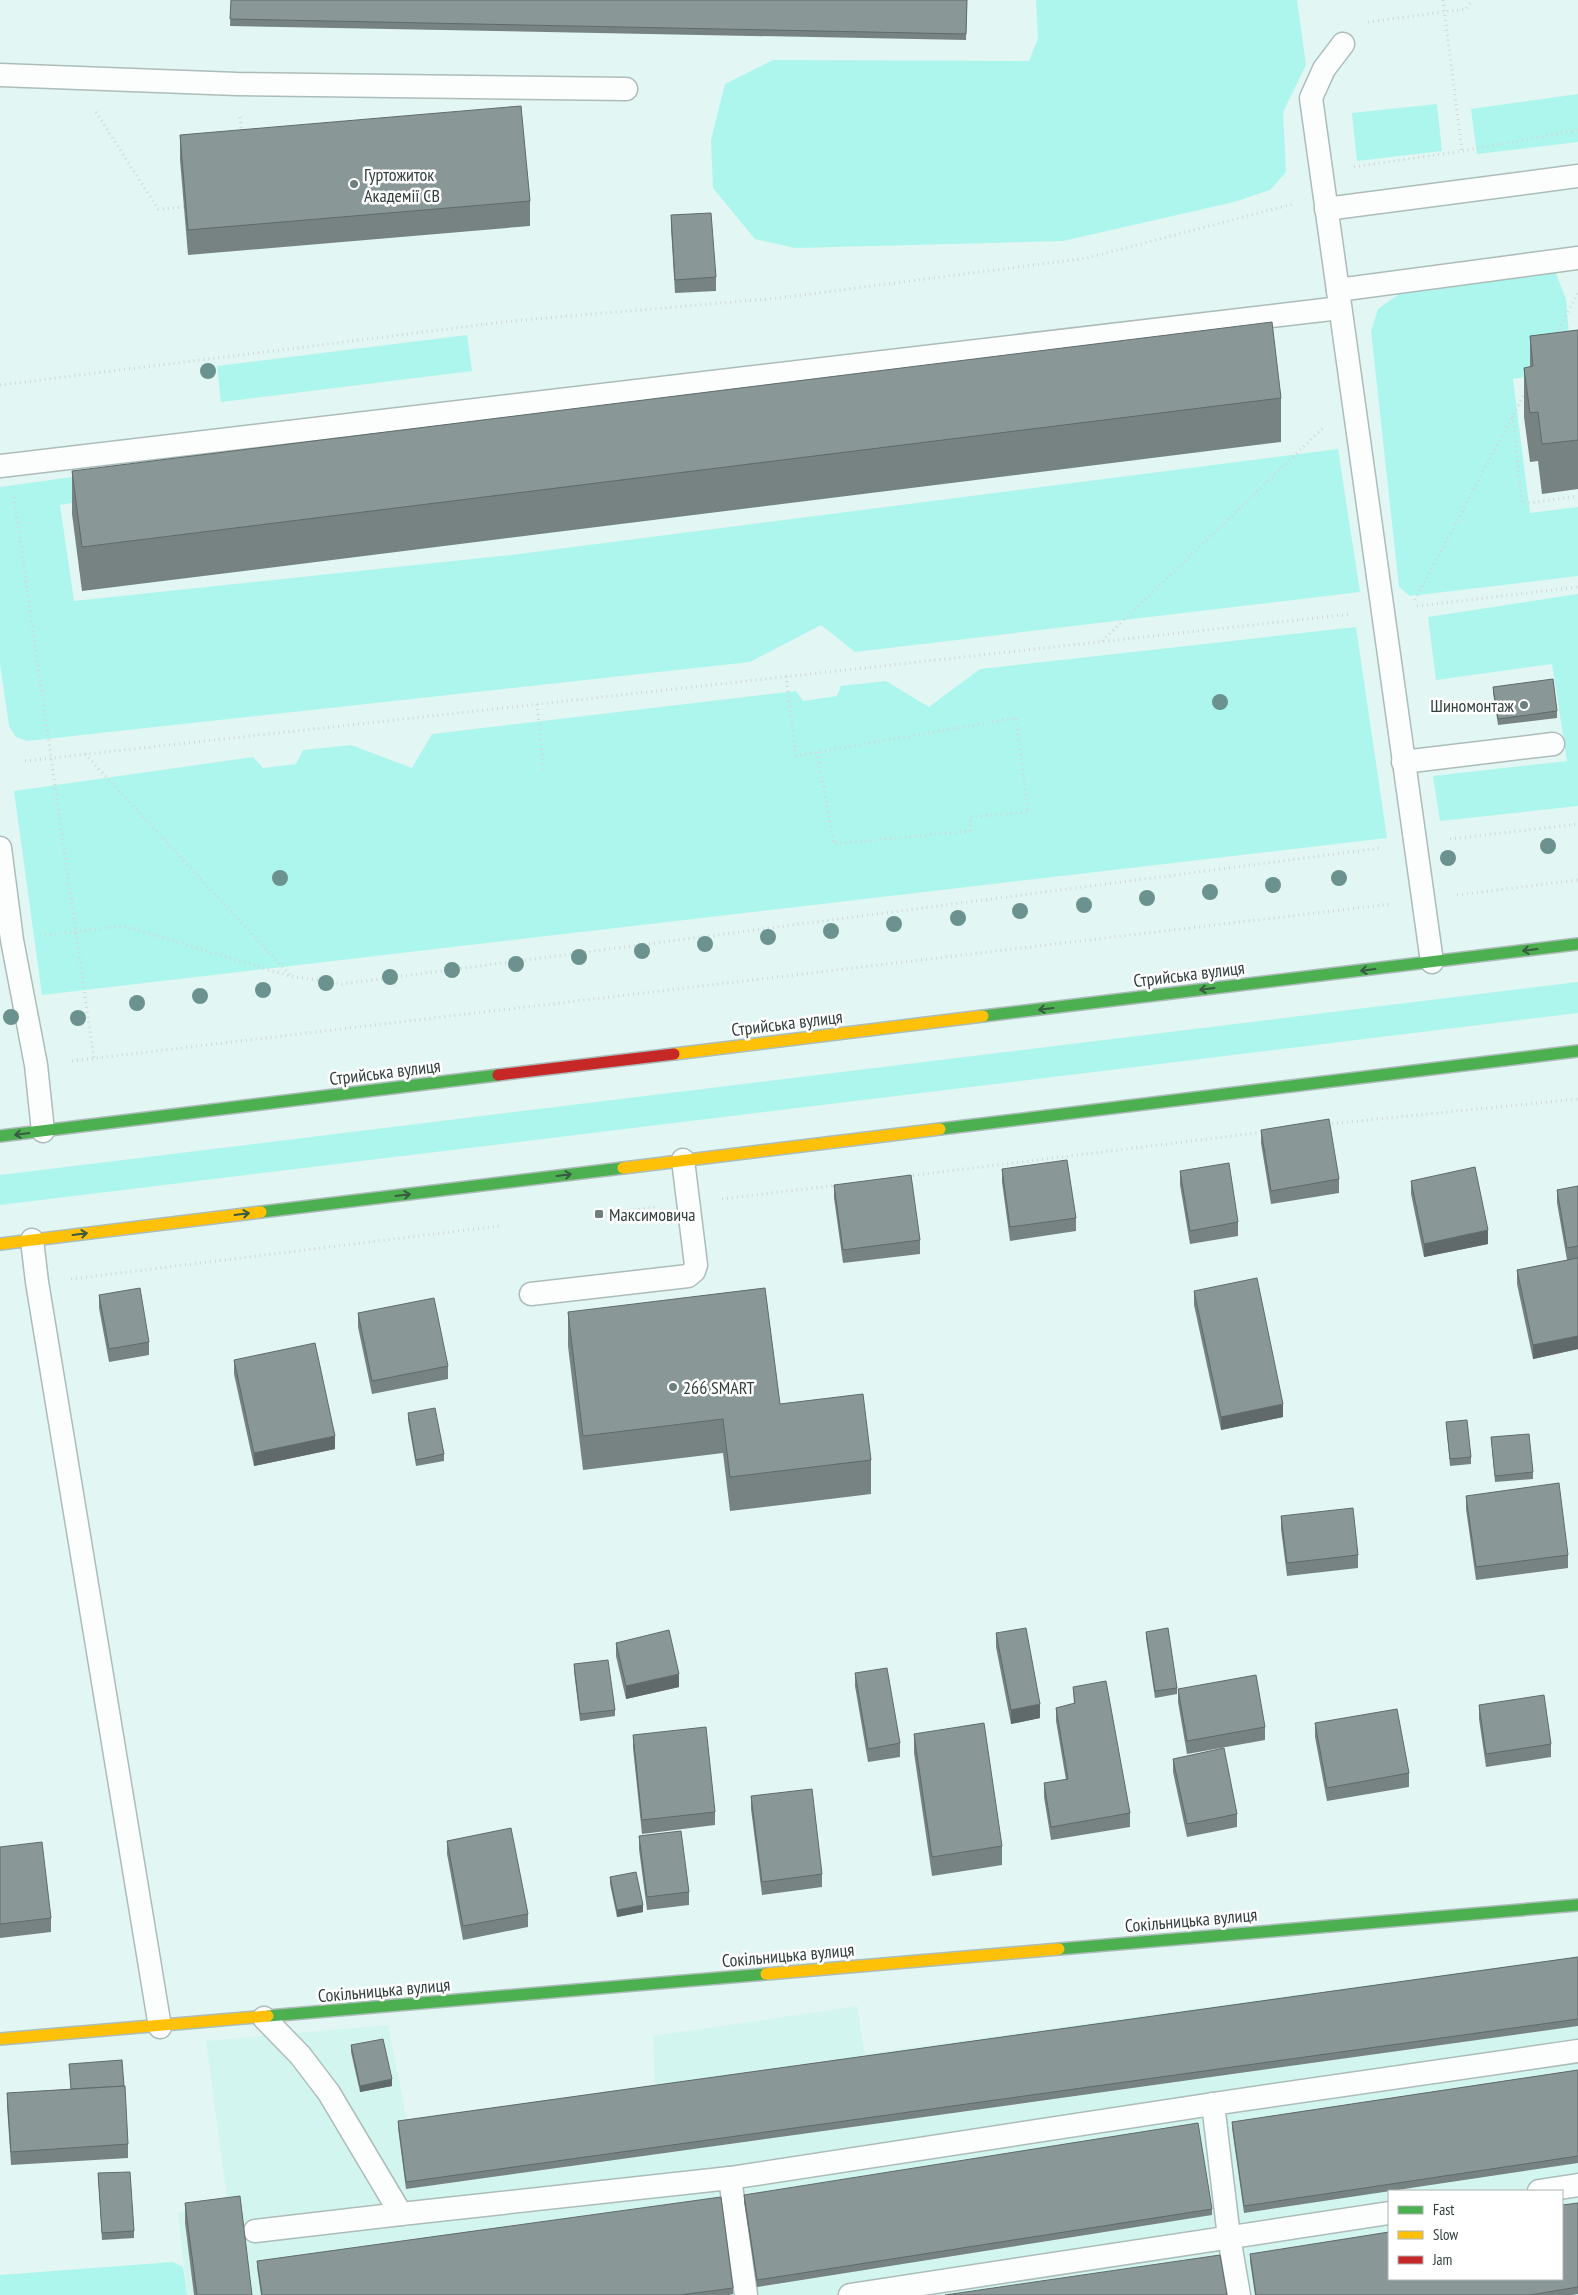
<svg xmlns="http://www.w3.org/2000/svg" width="1578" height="2295" viewBox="0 0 1578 2295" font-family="'PT Sans Narrow',sans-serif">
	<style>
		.built { fill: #d3f5f0; fill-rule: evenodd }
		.green { fill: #adf6ee }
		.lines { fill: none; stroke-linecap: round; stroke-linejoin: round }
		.lane-casing { stroke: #acbcb9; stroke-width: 25 }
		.fast-casing { stroke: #acbcb9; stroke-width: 14 }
		.slow-casing { stroke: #acbcb9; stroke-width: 14 }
		.jam-casing { stroke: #acbcb9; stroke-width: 14 }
		.path { stroke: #d1d7d6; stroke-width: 3; stroke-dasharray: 1 4; stroke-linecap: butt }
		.lane { stroke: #fbfefd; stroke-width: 22 }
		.fast { stroke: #4caf50; stroke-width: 11 }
		.slow { stroke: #ffc107; stroke-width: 11 }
		.jam { stroke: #c62828; stroke-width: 11 }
		.tree { fill: #6b928f }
		.wall { fill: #768382 }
		.shaded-wall { fill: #606a6a }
		.building { fill: #899897; stroke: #606a6a }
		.oneway { stroke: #385b42 }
		.poi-dot { fill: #6f7f7d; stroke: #fff; stroke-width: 2 }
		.labels { text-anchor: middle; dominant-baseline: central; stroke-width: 5; stroke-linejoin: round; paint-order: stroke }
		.poi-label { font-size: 18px; fill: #313f3d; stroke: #fff; text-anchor: start }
		.street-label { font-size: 18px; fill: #313f3d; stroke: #fff }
	</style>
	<rect width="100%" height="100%" fill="#e2f6f3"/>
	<path class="built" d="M1578,1956v339h-1391l-9,-82 50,-6 -22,-166 182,-16 19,95 248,-33 -2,-51 204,-30 8,48zM1389,2191h173v88h-173z"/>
	<g class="green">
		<polygon points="1036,0 1297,0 1306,65 1283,112 1286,172 1270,190 1234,202 1063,241 795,248 755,239 713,188 711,140 725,84 773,60 1029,61 1038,38"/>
		<polygon points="1578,94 1578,142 1477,154 1471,109"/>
		<polygon points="1437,104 1442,151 1357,161 1352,113"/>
		<polygon points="1555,271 1566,299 1572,369 1513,379 1530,513 1578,507 1578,576 1410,596 1399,587 1371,331 1378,309 1399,294"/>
		<polygon points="467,335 472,371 221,402 217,366"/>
		<polygon points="1338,449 1360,592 855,652 821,625 750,662 27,741 16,737 9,726 0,664 0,487 116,471 117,495 60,505 74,601 511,555"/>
		<polygon points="1578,594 1578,806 1440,821 1433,776 1567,761 1552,664 1436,680 1428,617"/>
		<polygon points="1356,627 1387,838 42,995 14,791 253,757 263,768 296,764 303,750 351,745 412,768 432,734 796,691 803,701 837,696 841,686 886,681 929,707 980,669"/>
		<polygon points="1578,982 1578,1013 0,1205 0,1175"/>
		<polygon points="173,2262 183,2267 187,2295 0,2295 0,2275"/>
	</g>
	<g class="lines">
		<defs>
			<g id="lane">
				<polyline points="1343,44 1324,69 1311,98 1432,962"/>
				<polyline points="0,75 237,84 626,89"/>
				<polyline points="1326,209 1578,176"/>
				<polyline points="1338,290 1578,258"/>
				<polyline points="0,466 1340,308"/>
				<polyline points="1403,762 1553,744"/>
				<polyline points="0,848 12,940 36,1065 43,1131"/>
				<polyline points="32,1240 37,1282 160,2027"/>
				<polyline points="531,1294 688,1276 694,1271 696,1265 683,1160"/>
				<polyline points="264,2018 300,2055 329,2093 401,2214 730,2178 1213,2104 1578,2051"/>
				<polyline points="1213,2104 1229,2237 1239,2295"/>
				<polyline points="730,2178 746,2295"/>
				<polyline points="1539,2191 1578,2185"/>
				<polyline points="255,2231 401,2214"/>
				<polyline points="850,2295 1389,2213"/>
			</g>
			<g id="fast">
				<polyline points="983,1016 1578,944"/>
				<polyline points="940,1129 1578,1051"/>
				<polyline points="0,1136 498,1075"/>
				<polyline points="261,1212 623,1168"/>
				<polyline points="1059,1949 1578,1905"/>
				<polyline points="268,2016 766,1974"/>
			</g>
			<g id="slow">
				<polyline points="674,1054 983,1016"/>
				<polyline points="623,1168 940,1129"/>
				<polyline points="0,1244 261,1212"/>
				<polyline points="766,1974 1059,1949"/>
				<polyline points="0,2039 268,2016"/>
			</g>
			<polyline id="jam" points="498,1075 674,1054"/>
		</defs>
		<use href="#lane" class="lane-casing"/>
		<use href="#fast" class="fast-casing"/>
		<use href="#slow" class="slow-casing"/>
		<use href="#jam" class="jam-casing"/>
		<g class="path">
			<polyline points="1443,0 1462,151"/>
			<polyline points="1368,22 1466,9 1472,0"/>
			<polyline points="96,112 158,209 185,207"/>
			<polyline points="240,117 242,133"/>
			<polyline points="1354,167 1462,151 1578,130"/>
			<polyline points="1556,334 1578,293"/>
			<polyline points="0,385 512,321 779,298 1087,258 1293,204"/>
			<polyline points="1513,416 1522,504 1578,496"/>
			<polyline points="14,497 94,1059"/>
			<polyline points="1415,600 1526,391"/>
			<polyline points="1417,606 1578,587"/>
			<polyline points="1102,641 1323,428"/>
			<polyline points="786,676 796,756 817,752 1016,718 1028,812 970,817 970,831 834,844 817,752"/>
			<polyline points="537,704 544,772"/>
			<polyline points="85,754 290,975"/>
			<polyline points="25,761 1351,614"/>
			<polyline points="1450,839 1578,824"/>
			<polyline points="1457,895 1578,880"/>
			<polyline points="45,935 124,926 290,976 342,984 1381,848"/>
			<polyline points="72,1061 1391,904"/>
			<polyline points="1327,1124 1578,1099"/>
			<polyline points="908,1176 1264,1132"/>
			<polyline points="722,1199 837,1185"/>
			<polyline points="599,1214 656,1207"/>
			<polyline points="71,1279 499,1226"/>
		</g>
		<use href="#lane" class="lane"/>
		<use href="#fast" class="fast"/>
		<use href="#slow" class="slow"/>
		<use href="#jam" class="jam"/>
	</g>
	<g class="tree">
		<circle cx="208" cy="371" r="8"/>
		<circle cx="1220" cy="702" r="8"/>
		<circle cx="1548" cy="846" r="8"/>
		<circle cx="1448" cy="858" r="8"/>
		<circle cx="280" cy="878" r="8"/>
		<circle cx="1339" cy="878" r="8"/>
		<circle cx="1273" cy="885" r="8"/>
		<circle cx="1210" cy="892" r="8"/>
		<circle cx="1147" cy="898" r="8"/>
		<circle cx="1084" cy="905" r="8"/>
		<circle cx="1020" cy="911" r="8"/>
		<circle cx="958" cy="918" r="8"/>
		<circle cx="894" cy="924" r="8"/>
		<circle cx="831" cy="931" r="8"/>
		<circle cx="768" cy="937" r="8"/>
		<circle cx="705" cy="944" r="8"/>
		<circle cx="642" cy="951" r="8"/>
		<circle cx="579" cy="957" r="8"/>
		<circle cx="516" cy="964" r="8"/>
		<circle cx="452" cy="970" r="8"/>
		<circle cx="390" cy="977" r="8"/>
		<circle cx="326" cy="983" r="8"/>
		<circle cx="263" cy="990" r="8"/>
		<circle cx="200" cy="996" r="8"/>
		<circle cx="137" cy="1003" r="8"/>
		<circle cx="11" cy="1017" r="8"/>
		<circle cx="78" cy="1018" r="8"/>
	</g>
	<g class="wall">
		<polygon points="231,0 967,0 966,40 230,26"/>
		<polygon points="180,135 530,201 530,226 188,255 180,160"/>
		<polygon points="671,215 716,277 716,291 675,293 671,228"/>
		<polygon points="1578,330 1578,489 1542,494 1538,461 1530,462 1524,417 1524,368 1530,367 1530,336"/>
		<polygon points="1281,398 1281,442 82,591 72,514 72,471"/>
		<polygon points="1493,687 1557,711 1557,718 1498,725 1493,693"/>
		<polygon points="1261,1130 1339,1179 1339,1193 1271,1204 1261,1143"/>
		<polygon points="1002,1169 1076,1218 1076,1231 1010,1241 1002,1182"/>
		<polygon points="1180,1171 1238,1222 1238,1236 1190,1244 1180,1185"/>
		<polygon points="1411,1181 1488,1244 1424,1257 1411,1194"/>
		<polygon points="834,1185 920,1240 920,1254 843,1263 834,1198"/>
		<polygon points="1578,1186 1578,1349 1533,1359 1517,1284 1517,1270 1567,1260 1557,1203 1557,1190"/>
		<polygon points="1194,1291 1283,1417 1221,1430 1194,1305"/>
		<polygon points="99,1295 149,1342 149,1355 109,1362 99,1308"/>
		<polygon points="568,1312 780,1404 871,1460 871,1494 730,1511 723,1453 583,1470 568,1346"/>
		<polygon points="358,1313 448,1366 448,1379 372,1394 358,1327"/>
		<polygon points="234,1360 335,1449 254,1466 234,1374"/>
		<polygon points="408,1413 444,1454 444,1461 416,1466 408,1420"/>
		<polygon points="1446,1422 1471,1457 1471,1464 1450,1466"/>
		<polygon points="1491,1437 1533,1472 1533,1479 1495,1482"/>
		<polygon points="1466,1496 1568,1555 1568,1568 1476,1580 1466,1509"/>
		<polygon points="1281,1516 1358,1555 1358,1568 1287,1576 1281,1529"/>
		<polygon points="1146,1632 1177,1688 1177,1694 1155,1698 1146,1638"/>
		<polygon points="996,1633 1040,1718 1011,1724 996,1647"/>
		<polygon points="616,1643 679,1687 626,1699 616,1656"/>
		<polygon points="574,1664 615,1710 615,1716 580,1721 574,1671"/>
		<polygon points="855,1673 900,1743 900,1757 868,1762 855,1686"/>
		<polygon points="1073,1687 1130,1813 1130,1827 1051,1840 1044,1797 1044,1783 1066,1780 1056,1721 1056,1708 1074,1704"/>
		<polygon points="1178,1689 1265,1727 1265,1740 1187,1754 1178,1702"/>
		<polygon points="1479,1705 1551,1744 1551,1757 1486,1767 1479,1719"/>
		<polygon points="1315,1723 1409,1773 1409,1787 1327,1801 1315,1737"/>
		<polygon points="914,1734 1002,1846 1002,1865 932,1876 914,1753"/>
		<polygon points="633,1735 715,1812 715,1825 642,1834 633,1748"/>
		<polygon points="1173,1759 1237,1814 1237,1827 1187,1837 1173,1772"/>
		<polygon points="751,1796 822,1874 822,1887 762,1895 751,1809"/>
		<polygon points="639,1836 689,1892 689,1905 647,1910 639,1849"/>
		<polygon points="447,1841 528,1914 528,1927 463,1940 447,1854"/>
		<polygon points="0,1847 51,1918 51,1932 0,1938"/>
		<polygon points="610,1877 643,1912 617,1917 610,1884"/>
		<polygon points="1578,1957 1578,2026 406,2189 398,2128 398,2121"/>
		<polygon points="351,2045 392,2086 360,2092 351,2052"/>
		<polygon points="69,2064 128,2144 128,2158 11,2165 7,2106 7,2093 71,2089"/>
		<polygon points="1578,2070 1578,2163 1244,2213 1232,2128 1232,2122"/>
		<polygon points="98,2173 134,2231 134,2238 102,2240"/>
		<polygon points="744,2195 1212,2209 1212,2215 757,2287 744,2202"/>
		<polygon points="185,2203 252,2295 194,2295 185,2223"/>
		<polygon points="1578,2203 1578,2294 1572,2295 1255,2295 1250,2261 1250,2254"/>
		<polygon points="257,2261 733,2288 733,2294 729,2295 261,2295 257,2267"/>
	</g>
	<g class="shaded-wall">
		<polygon points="1488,1230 1488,1244 1424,1257 1424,1244"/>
		<polygon points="1578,1336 1578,1349 1533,1359 1533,1345"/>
		<polygon points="1283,1404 1283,1417 1221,1430 1221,1417"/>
		<polygon points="335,1436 335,1449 254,1466 254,1453"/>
		<polygon points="679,1674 679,1687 626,1699 626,1686"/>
		<polygon points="1040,1704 1040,1718 1011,1724 1011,1710"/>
		<polygon points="643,1905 643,1912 617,1917 617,1910"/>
		<polygon points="392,2079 392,2086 360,2092 360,2086"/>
	</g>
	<g class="building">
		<polygon points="231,0 967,0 966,34 230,19"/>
		<polygon points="521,106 530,201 188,230 180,135"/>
		<polygon points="711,213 716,277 675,280 671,215"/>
		<polygon points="1272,322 1281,398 82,547 72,471"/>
		<polygon points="1578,330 1578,440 1542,444 1538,412 1530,413 1524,368 1533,366 1530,336"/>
		<polygon points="1553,679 1557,711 1498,719 1493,687"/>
		<polygon points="1329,1119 1339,1179 1271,1191 1261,1130"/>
		<polygon points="1067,1160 1076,1218 1010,1227 1002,1169"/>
		<polygon points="1229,1163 1238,1222 1190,1231 1180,1171"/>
		<polygon points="1475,1167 1488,1230 1424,1244 1411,1181"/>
		<polygon points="911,1175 920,1240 843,1250 834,1185"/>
		<polygon points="1578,1186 1578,1246 1567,1248 1557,1190"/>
		<polygon points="1578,1258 1578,1336 1533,1345 1517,1270"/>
		<polygon points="1257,1278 1283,1404 1221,1417 1194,1291"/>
		<polygon points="140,1288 149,1342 109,1349 99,1295"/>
		<polygon points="765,1288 780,1404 863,1394 871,1460 730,1477 723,1419 583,1436 568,1312"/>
		<polygon points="434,1298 448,1366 372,1381 358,1313"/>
		<polygon points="315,1343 335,1436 254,1453 234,1360"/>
		<polygon points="435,1408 444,1454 416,1460 408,1413"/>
		<polygon points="1467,1420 1471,1457 1450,1459 1446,1422"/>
		<polygon points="1529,1434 1533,1472 1495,1476 1491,1437"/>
		<polygon points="1559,1483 1568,1555 1476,1567 1466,1496"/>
		<polygon points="1353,1508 1358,1555 1287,1563 1281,1516"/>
		<polygon points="1026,1628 1040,1704 1011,1710 996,1633"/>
		<polygon points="1168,1628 1177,1688 1155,1691 1146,1632"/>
		<polygon points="669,1630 679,1674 626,1686 616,1643"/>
		<polygon points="608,1660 615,1710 580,1714 574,1664"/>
		<polygon points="887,1668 900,1743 868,1749 855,1673"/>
		<polygon points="1256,1675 1265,1727 1187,1741 1178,1689"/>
		<polygon points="1106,1681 1130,1813 1051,1827 1044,1783 1068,1779 1056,1708 1075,1703 1073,1687"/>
		<polygon points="1544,1695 1551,1744 1486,1754 1479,1705"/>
		<polygon points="1397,1709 1409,1773 1327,1788 1315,1723"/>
		<polygon points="984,1723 1002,1846 932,1857 914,1734"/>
		<polygon points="706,1727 715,1812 642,1820 633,1735"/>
		<polygon points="1224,1748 1237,1814 1187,1824 1173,1759"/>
		<polygon points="812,1789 822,1874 762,1882 751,1796"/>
		<polygon points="511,1828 528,1914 463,1926 447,1841"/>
		<polygon points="681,1831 689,1892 647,1897 639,1836"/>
		<polygon points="42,1842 51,1918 0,1924 0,1847"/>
		<polygon points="636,1872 643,1905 617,1910 610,1877"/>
		<polygon points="1578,1957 1578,2019 406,2182 398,2121"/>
		<polygon points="383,2039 392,2079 360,2086 351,2045"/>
		<polygon points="122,2060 124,2086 71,2089 69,2064"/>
		<polygon points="1578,2070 1578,2156 1244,2206 1232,2122"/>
		<polygon points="125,2086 128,2144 11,2152 7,2093"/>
		<polygon points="1198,2123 1212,2209 757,2280 744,2195"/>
		<polygon points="130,2172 134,2231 102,2233 98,2173"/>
		<polygon points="240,2196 252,2295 197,2295 185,2203"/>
		<polygon points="721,2197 733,2288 680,2295 262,2295 257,2261"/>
		<polygon points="1578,2203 1578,2287 1530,2295 1256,2295 1250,2254 1389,2232 1389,2279 1562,2279 1562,2205"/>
		<polygon points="1220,2255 1227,2295 945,2295"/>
	</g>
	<defs><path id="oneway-shaft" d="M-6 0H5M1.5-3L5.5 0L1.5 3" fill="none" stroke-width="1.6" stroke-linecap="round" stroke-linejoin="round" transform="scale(1.25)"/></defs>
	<g class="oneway">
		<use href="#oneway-shaft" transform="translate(1530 950) rotate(173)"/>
		<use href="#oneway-shaft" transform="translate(1368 970) rotate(173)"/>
		<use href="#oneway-shaft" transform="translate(1207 989) rotate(173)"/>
		<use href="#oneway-shaft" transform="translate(1046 1009) rotate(173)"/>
		<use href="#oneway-shaft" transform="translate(22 1134) rotate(173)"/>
		<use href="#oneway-shaft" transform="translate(564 1175) rotate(-7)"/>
		<use href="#oneway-shaft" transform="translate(403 1195) rotate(-7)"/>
		<use href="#oneway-shaft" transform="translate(242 1214) rotate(-7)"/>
		<use href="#oneway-shaft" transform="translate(80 1234) rotate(-7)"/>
	</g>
	<g class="poi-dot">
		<circle cx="354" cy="184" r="5"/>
		<circle cx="1524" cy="705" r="5"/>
		<rect x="594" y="1209" width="10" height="10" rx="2.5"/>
		<circle cx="673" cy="1387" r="5"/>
	</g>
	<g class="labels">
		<g class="poi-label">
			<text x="364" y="174">Гуртожиток<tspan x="364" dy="21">Академії СВ</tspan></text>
			<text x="1514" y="705" text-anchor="end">Шиномонтаж</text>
			<text x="609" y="1214">Максимовича</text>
			<text x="683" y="1387">266 SMART</text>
		</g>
		<g class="street-label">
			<text transform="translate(1189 974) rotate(-7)">Стрийська вулиця</text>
			<text transform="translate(787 1023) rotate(-7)">Стрийська вулиця</text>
			<text transform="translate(385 1072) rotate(-7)">Стрийська вулиця</text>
			<text transform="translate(1191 1920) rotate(-5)">Сокільницька вулиця</text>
			<text transform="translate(788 1955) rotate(-5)">Сокільницька вулиця</text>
			<text transform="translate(384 1990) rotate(-5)">Сокільницька вулиця</text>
		</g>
	</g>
	<rect x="1388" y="2190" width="175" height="90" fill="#ffffff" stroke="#adb2b1"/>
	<rect x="1398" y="2206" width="25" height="8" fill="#4caf50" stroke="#adb2b1"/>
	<text x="1433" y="2215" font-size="15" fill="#313f3d">Fast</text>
	<rect x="1398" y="2231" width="25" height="8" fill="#ffc107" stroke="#adb2b1"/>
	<text x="1433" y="2240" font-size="15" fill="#313f3d">Slow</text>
	<rect x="1398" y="2256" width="25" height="8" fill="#c62828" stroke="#adb2b1"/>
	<text x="1433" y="2265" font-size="15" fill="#313f3d">Jam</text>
</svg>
